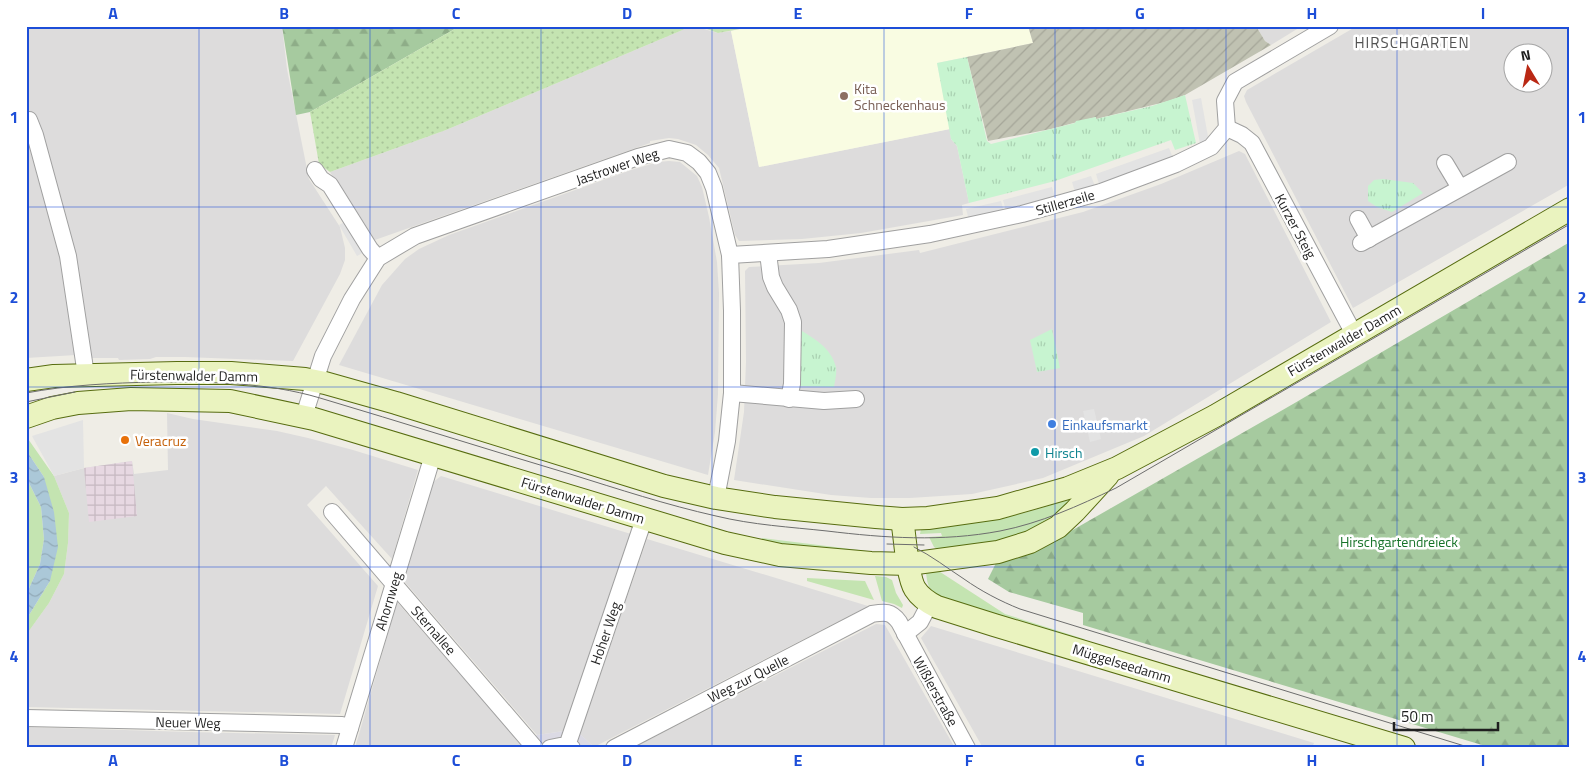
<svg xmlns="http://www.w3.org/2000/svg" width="1596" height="774" viewBox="0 0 1596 774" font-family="'Titillium Web',sans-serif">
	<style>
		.residential { fill: #dddcdc; fill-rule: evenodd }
		.industrial { fill: url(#industrial-grid) }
		.education { fill: #f9fce2 }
		.construction { fill: url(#construction-furrows) }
		.grass { fill: #c4e4b1 }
		.forest { fill: url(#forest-firs) }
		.park { fill: url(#park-tufts) }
		.garden { fill: url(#garden-dots) }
		.parking { fill: #e3e3e3 }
		.plaza { fill: #dbdae4 }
		.water { fill: url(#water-waves) }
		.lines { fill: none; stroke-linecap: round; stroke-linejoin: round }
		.minor-casing { stroke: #a0a0a0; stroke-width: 18 }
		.secondary-casing { stroke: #576c10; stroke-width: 24 }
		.minor { stroke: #fff; stroke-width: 16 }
		.secondary { stroke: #eaf3bf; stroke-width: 22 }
		.tram { stroke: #6d6d6d; stroke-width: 1 }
		.grid { fill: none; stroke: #1d4ed8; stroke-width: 1; stroke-opacity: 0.55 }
		.education-dot { fill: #8d6e63; stroke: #fff; stroke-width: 2 }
		.shop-dot { fill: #3f7fe0; stroke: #fff; stroke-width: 2 }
		.food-dot { fill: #e8710a; stroke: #fff; stroke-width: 2 }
		.culture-dot { fill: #0f9aa8; stroke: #fff; stroke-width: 2 }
		.labels { text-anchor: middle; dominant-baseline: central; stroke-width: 5; stroke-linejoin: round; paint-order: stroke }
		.education-label { font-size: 14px; fill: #785e54; stroke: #fff; text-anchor: start }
		.street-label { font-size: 14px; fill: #1f1f1f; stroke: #fff }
		.shop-label { font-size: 14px; fill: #366cbe; stroke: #fff; text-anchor: start }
		.food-label { font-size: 14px; fill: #c56008; stroke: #fff; text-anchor: start }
		.culture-label { font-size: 14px; fill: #0d838f; stroke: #fff; text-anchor: start }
		.park-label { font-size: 14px; fill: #177329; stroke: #fff }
		.neighbourhood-label { font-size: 15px; letter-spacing: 1px; fill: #525252; stroke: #fff }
		.neatline { fill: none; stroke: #1d4ed8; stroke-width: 2 }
		.grid-label { font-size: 16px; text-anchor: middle; font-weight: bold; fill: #1d4ed8 }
	</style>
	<defs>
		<pattern id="industrial-grid" width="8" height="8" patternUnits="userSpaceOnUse" patternTransform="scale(1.25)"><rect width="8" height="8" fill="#e7d8e2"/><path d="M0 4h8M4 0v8" fill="none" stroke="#c6b9c1"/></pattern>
		<pattern id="construction-furrows" width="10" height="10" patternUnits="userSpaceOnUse" patternTransform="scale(1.25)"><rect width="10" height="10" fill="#c0c2b2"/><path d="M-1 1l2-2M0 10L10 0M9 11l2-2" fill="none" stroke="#a5a699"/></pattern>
		<pattern id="forest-firs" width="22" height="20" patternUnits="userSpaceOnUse" patternTransform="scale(1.25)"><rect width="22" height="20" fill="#a6ca9f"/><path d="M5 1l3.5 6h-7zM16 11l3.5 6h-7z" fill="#8ead88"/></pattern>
		<pattern id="park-tufts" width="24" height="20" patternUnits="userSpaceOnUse" patternTransform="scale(1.25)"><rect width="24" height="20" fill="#c7f4d0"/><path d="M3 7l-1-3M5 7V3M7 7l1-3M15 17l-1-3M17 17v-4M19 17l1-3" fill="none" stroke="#aad1b2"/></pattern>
		<pattern id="garden-dots" width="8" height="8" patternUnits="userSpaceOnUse" patternTransform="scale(1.25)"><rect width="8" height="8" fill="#c4e4b1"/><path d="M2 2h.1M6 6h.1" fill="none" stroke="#a8c398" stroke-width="1.8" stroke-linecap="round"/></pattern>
		<pattern id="water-waves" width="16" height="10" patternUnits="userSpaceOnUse" patternTransform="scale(1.25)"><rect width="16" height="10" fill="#abc8d8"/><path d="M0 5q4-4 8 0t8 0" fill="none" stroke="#93abb9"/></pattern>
	</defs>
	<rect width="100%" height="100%" fill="#efede6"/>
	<g class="residential">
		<polygon points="26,26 282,26 287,69 309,179 340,227 345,248 345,260 340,274 293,361 185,357 156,357 150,359 119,360 118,358 90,358 76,355 26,358"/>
		<polygon points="692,26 703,26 704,29 718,33 731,31 759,167 950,129 951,139 957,146 969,203 962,205 963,215 861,233 802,239 739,241 735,235 719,168 708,155 696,145 678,139 669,138 650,141 650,143 372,241 330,172 446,130"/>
		<polygon points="1256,26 1302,26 1271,45 1265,41"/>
		<path d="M1357,26h213v158l-217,124 -107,-206 -2,-6 3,-6zM1514,52h30v30h-30z"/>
		<polygon points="1239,151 1245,154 1331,322 1144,436 1043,478 972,494 910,498 871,498 831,495 734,480 744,412 746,362 745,271 749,267 819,263 919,250 920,253 1083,212 1161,184"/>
		<polygon points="669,161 680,162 697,176 702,187 709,217 717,262 719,293 718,394 715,432 708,475 339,365 382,285 405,259 419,249 449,235 631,170 658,162"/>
		<polygon points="167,413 193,419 277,431 308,438 353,450 418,470 392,559 326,486 307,505 378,586 340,714 26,707 26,635 49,603 64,574 68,543 69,513 54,476 84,468 132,461 134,474 168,470"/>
		<polygon points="441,476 631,534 564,731 537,735 404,581 432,483"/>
		<polygon points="647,539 868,606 594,747 580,734"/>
		<polygon points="397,602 523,746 522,748 355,748"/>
		<polygon points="876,624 885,625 955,748 633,748"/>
		<polygon points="931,626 1314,743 1312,748 983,748 921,638"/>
		<polygon points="26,727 189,732 335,735 331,748 26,748"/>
	</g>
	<polygon class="industrial" points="132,461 137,516 89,522 84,468"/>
	<polygon class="education" points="756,26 1028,26 1033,43 937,63 950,129 759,167 731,31"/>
	<polygon class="construction" points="1028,26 1256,26 1265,41 1271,45 1185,95 1169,101 1096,119 1096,117 1051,129 988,141 967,57 1033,43"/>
	<g class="grass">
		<polygon points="26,436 54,476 69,513 68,543 64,574 49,603 26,635 26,620 50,581 44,477 26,450"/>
		<polygon points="26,477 41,507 44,539 40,564 26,595"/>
		<polygon points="1078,497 1048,529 947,555 934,547 929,537 942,536 941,533 920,534 921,529 1001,518 1027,512"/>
		<polygon points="762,538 867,551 866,552 761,545"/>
		<path d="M934,568l71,46 79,25 7,7 -151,-49c-12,-9 -12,-10 -14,-24z"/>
		<polygon points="875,576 886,577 892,580 896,593 903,605 902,608 894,604 882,601"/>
		<polygon points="807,578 865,581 874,600 807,581"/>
	</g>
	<g class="forest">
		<polygon points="282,26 460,26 310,112 296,115"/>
		<polygon points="1570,242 1570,748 1492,748 1083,625 1083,613 1009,592 988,579 996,563 1057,539 1293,404"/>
	</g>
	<g class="park">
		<polygon points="967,57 987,141 991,144 1075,123 1076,121 1096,117 1096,119 1152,106 1185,95 1196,143 1175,150 1171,140 1055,181 969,203 957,146 951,139 937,63"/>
		<polygon points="1383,179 1413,183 1423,193 1392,212 1377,207 1368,201 1368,186 1374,180"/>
		<path d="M797,328c16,10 34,19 39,39 1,6 -1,14 -2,20l-38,-1z"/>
		<polygon points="1052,329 1060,368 1037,372 1030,340"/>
	</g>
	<g class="garden">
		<polygon points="460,26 692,26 446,130 330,172 319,164 310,112"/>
		<polygon points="703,26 756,26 718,33 704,28"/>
	</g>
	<g class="parking">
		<polygon points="1201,98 1209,142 1200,144 1192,100"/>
		<polygon points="1169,148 1173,158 1099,184 1096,174"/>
		<polygon points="1091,176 1095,186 1075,192 1072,182"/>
		<polygon points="1052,187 1055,198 1006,211 1003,200"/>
		<polygon points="1001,201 1004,212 969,220 966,209"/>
		<polygon points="348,220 366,251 357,256 339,225"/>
		<polygon points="1094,409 1101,439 1090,442 1083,411"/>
		<polygon points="83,420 84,468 54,476 32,436"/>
	</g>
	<polygon class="plaza" points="564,731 580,734 595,748 522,748 537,735"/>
	<polygon class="water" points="26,450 44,477 54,512 58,547 50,581 26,620 26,595 40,564 44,539 41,507 26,477"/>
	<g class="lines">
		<defs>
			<g id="minor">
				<polyline points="26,120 29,120 35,135 68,256 86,375"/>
				<polyline points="1227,128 1242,135 1252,143 1354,334"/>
				<polyline points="1445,163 1460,188"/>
				<polyline points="315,170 321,179 330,185 370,249 378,258"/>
				<polyline points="1358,219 1369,239"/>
				<polyline points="1361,243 1508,162"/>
				<polyline points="768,253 771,277 775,287 789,310 793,322 792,384 789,399"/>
				<polyline points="730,255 828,249 930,234 1022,214 1101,192 1176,164 1211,147 1227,128 1225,101 1235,82 1330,26"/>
				<polyline points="732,393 824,401 856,399"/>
				<polyline points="304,416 323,356 352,299 378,258 415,236 638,157 669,149 687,153 699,162 708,173 714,188 730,255 732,311 732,393 727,441 716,498"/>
				<polyline points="332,512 535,748"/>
				<polyline points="905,634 920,622 930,603"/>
				<polyline points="26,718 342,725 350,728"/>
				<polyline points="567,746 644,519"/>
				<polyline points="344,748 433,455"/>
				<polyline points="550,748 560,746 572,748"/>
				<path d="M614,748l258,-134c13,-2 19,-3 27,8l68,126"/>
			</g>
			<g id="secondary">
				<polyline points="26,380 54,376 177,373 231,373 305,379 325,383 396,403 664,486 716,498 775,507 876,517 902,519 928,518 998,508 1068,488 1117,468 1215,416 1570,209"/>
				<polyline points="26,417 52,408 78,403 131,399 230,401 314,419 725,543 780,555 871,563 909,564 998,552 1030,542 1058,527 1075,511 1108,475"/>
				<path d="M902,519c3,17 5,57 13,70 5,8 14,14 22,18l57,18 410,123"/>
			</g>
		</defs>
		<use href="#minor" class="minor-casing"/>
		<use href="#secondary" class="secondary-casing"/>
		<use href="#minor" class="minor"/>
		<use href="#secondary" class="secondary"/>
		<g class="tram">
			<path d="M26,393c43,-8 85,-10 129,-11 56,0 111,0 165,16 84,25 166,51 250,76 48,15 97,31 146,42 37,9 74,11 111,15 58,7 115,11 173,0 41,-8 78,-25 116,-43l454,-264"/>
			<polyline points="26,402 75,392"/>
			<polyline points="887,544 924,545"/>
			<path d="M914,547c18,9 33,21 50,32 17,12 36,22 56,30l451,139"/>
		</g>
	</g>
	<path class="grid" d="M199,26v722M370,26v722M541,26v722M712,26v722M884,26v722M1055,26v722M1226,26v722M1397,26v722M26,207h1544M26,387h1544M26,567h1544"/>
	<circle class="education-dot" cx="844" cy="96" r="5"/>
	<circle class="shop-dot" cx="1052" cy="424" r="5"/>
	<circle class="food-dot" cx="125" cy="440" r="5"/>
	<circle class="culture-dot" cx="1035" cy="452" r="5"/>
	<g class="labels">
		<g class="education-label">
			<text x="854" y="88">Kita<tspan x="854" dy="16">Schneckenhaus</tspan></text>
		</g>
		<g class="street-label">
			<text transform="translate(617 166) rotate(-19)">Jastrower Weg</text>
			<text transform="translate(1065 202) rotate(-16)">Stillerzeile</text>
			<text transform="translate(1296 226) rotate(62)">Kurzer Steig</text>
			<text transform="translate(1344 340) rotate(-30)">Fürstenwalder Damm</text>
			<text transform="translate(194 375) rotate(1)">Fürstenwalder Damm</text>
			<text transform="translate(583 500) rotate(17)">Fürstenwalder Damm</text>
			<text transform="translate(388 601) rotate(-73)">Ahornweg</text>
			<text transform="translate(434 630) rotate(49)">Sternallee</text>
			<text transform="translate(605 633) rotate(-71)">Hoher Weg</text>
			<text transform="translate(1122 663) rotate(17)">Müggelseedamm</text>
			<text transform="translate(748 678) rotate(-27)">Weg zur Quelle</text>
			<text transform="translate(936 691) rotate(61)">Wißlerstraße</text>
			<text transform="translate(188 722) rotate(1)">Neuer Weg</text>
		</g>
		<g class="shop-label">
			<text x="1062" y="424">Einkaufsmarkt</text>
		</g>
		<g class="food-label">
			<text x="135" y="440">Veracruz</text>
		</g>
		<g class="culture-label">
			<text x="1045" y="452">Hirsch</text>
		</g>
		<g class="park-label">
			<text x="1399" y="541">Hirschgartendreieck</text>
		</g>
		<g class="neighbourhood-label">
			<text x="1412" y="42">HIRSCHGARTEN</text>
		</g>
	</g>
	<rect width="1596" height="774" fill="none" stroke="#ffffff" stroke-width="55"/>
	<g transform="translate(1528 68) rotate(350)"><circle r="24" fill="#ffffff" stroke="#a5a5a5"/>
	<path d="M0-4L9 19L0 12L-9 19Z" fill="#ba2814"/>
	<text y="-8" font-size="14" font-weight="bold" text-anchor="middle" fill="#1f1f1f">N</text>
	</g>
	<path d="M1394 722v8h104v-8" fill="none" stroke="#1f1f1f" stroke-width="2.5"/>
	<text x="1401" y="722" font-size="15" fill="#1f1f1f" stroke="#ffffff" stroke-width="4" paint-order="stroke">50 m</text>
	<rect x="28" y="28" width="1540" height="718" class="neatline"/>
	<g class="grid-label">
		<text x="113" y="19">A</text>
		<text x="284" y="19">B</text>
		<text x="456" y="19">C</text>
		<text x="627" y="19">D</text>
		<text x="798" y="19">E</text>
		<text x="969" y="19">F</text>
		<text x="1140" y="19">G</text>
		<text x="1312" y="19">H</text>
		<text x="1483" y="19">I</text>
		<text x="14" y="123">1</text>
		<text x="1582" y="123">1</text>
		<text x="14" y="303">2</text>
		<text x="1582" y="303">2</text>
		<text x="14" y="483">3</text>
		<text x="1582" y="483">3</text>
		<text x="14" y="662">4</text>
		<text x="1582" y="662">4</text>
		<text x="113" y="766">A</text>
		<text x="284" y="766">B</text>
		<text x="456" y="766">C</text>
		<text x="627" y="766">D</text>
		<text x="798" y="766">E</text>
		<text x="969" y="766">F</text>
		<text x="1140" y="766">G</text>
		<text x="1312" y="766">H</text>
		<text x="1483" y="766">I</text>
	</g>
</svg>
